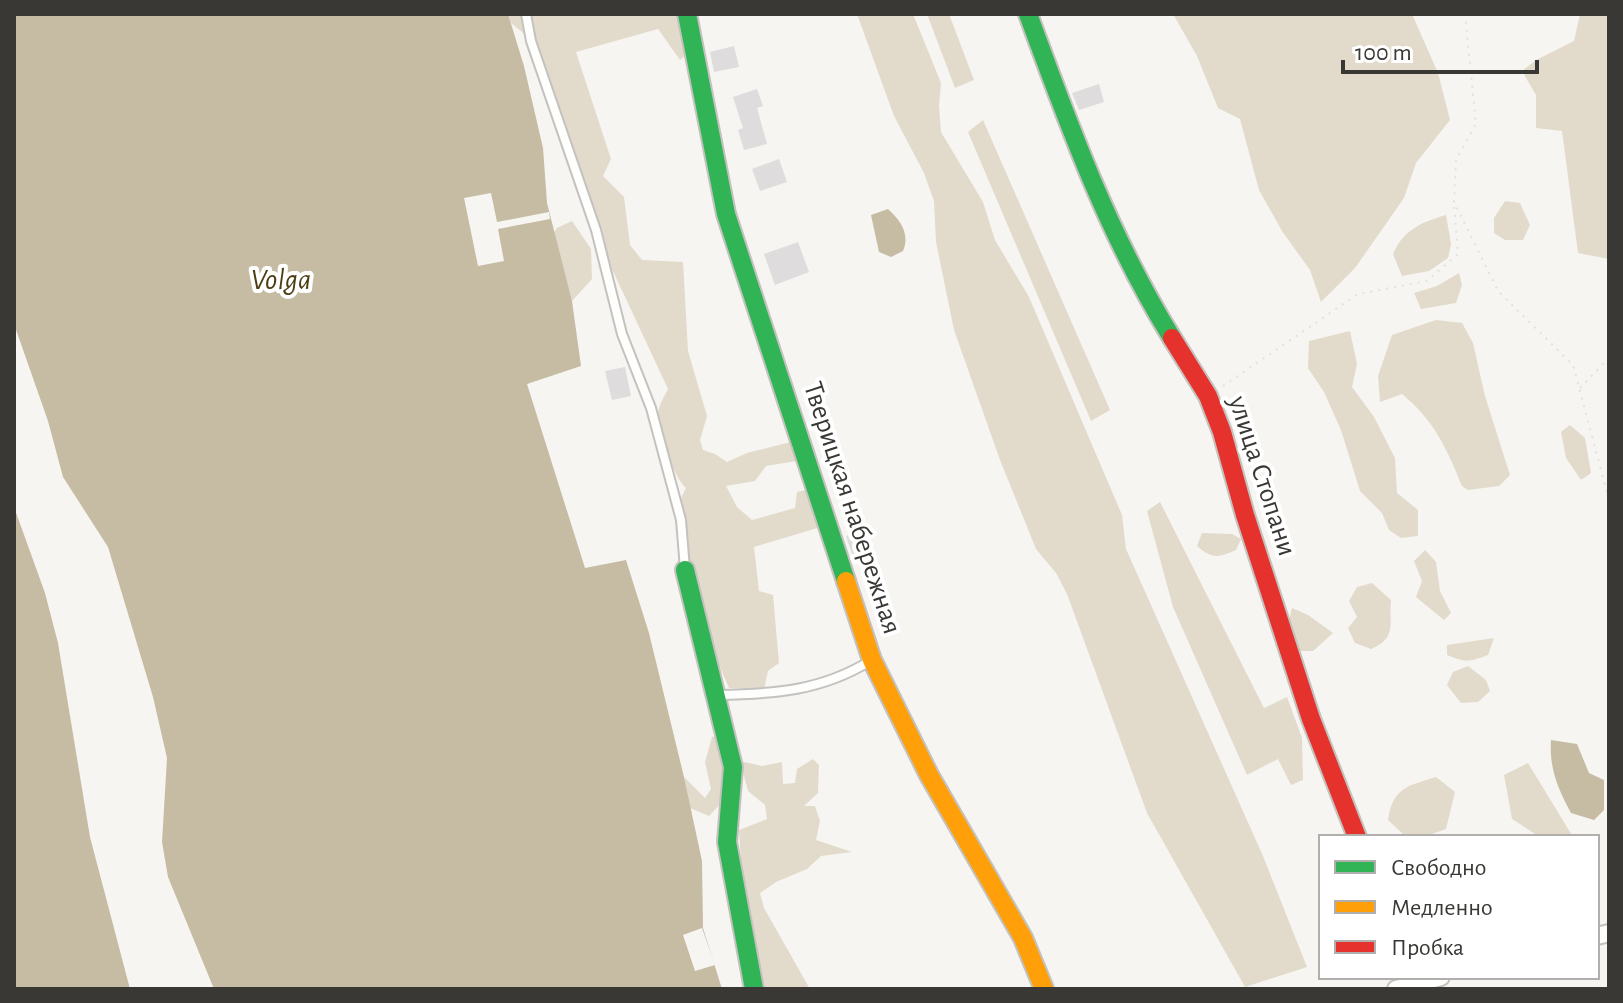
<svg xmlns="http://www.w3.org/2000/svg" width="1623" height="1003" viewBox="0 0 1623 1003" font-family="'Alegreya Sans',sans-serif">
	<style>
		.green { fill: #e2dbcc }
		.water { fill: #c6bca3 }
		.pier { fill: #f7f5f1 }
		.building { fill: #dedcdc }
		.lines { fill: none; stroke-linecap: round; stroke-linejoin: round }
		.lane-casing { stroke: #c4c2bf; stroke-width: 12 }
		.street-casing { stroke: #c4c2bf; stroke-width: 20 }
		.fast-casing { stroke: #c4c2bf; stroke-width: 22 }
		.slow-casing { stroke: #c4c2bf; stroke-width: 22 }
		.jam-casing { stroke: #c4c2bf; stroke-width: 22 }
		.path { stroke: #e2e1e0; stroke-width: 2; stroke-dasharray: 2 6; stroke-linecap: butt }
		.lane { stroke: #fefefd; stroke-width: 8 }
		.street { stroke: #fefefd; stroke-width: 16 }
		.fast { stroke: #30b455; stroke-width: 18 }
		.slow { stroke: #ff9f0a; stroke-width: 18 }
		.jam { stroke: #e5322d; stroke-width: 18 }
		.labels { text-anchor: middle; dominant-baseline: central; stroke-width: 8; stroke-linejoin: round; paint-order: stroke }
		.street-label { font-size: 28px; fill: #393835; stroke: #fff }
		.water-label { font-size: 30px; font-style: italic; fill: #4d3e12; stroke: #fff }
	</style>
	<rect width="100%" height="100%" fill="#f7f5f1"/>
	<g class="green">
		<path d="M508,14h173l11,36 -12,10 -22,-31 -82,23 35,107 -8,17 21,21 6,48 12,15 41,2 5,89 19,65 -7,24 3,10 12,4 12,8 20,-9 48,-12 8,19 -37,6 -11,15 -29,5 11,21 15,13 43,-12 2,-16 14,-3 10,38 -67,20 5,44 14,4 6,68 -11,8 -4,18 -35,-1 -25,-58 3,-9 -19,-67 -8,-54 6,-12c-13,-12 -29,-58 -28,-76 1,-7 7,-17 10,-23l-56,-120 -19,-63 -59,-164 -23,-19z"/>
		<polygon points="857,14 913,14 941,83 939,106 941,132 983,202 995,240 1029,297 1122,515 1126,549 1263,856 1307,967 1245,987 1147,813 1067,594 1056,573 1036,549 1000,460 954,330 936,242 934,201 924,173 894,116"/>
		<polygon points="927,14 949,14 974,80 955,88"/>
		<polygon points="1173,14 1412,14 1438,73 1450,120 1416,163 1404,198 1355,268 1321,302 1310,270 1282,231 1259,190 1240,119 1218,108 1197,56"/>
		<polygon points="1580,14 1609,14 1609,259 1578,253 1562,131 1536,128 1536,95 1522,71 1536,60 1574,41"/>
		<polygon points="983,120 1110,410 1091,421 968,132"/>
		<polygon points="1505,201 1520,203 1530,225 1523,240 1505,240 1494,233 1494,218"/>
		<path d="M1446,215l5,29 -3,14 -19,13 -27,5 -9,-22c10,-24 29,-32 53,-39z"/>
		<polygon points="572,221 591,249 592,279 572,301 553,234 557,228"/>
		<polygon points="1459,273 1462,285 1456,303 1421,309 1414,293 1437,286"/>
		<path d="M1436,320l26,3 11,20 12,53 25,79 -11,11 -31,4 -6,-4c-15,-37 -28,-66 -60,-92l-22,8 -2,-26 14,-41z"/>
		<polygon points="1350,331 1357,364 1352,387 1374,417 1395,458 1397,493 1418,510 1418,536 1401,538 1389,530 1382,513 1360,491 1341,430 1324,392 1308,368 1309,341"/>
		<polygon points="1570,425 1585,438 1591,473 1581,480 1566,458 1561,432"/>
		<polygon points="1160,502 1264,708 1287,697 1302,738 1303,780 1291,785 1278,759 1247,775 1173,607 1147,511"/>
		<path d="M1202,533l30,1 9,5 -5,11c-18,8 -24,9 -39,-4z"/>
		<polygon points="1425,550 1436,562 1440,591 1451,613 1444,620 1416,597 1422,581 1414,561"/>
		<path d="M1372,583l19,17c-2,25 6,38 -20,49l-16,-6 -7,-15 9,-11 -8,-16 8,-14z"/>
		<polygon points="1292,608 1308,615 1333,633 1313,651 1300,651 1288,625"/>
		<path d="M1494,638l-6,17c-19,7 -22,8 -41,0v-10z"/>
		<polygon points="1468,666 1486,680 1490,691 1478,702 1461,703 1447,685 1453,672"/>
		<polygon points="721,735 725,799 709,816 690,808 684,777 705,798 711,789 705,762 712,737"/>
		<polygon points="813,759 819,765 818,793 804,806 815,806 820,821 816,840 852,852 821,856 807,869 776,882 760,893 764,908 810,989 760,989 743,895 739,830 767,819 765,805 748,791 740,761 762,766 782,762 783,784 795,783 797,769"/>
		<polygon points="1528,763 1573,837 1540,837 1512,819 1504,775"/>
		<path d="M1436,777l19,15 -9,37 -17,6 -26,-1 -15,-14c5,-33 20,-34 48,-43z"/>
	</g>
	<g class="water">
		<polygon points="14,14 508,14 524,66 543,148 547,203 572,301 581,366 527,384 585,568 626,560 649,633 684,777 702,861 703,928 722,989 214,989 168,877 162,842 167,758 153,697 108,547 63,477 48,421 14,324"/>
		<path d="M888,209c13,12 22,25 15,42l-12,6 -12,-5 -8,-37z"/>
		<polygon points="14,507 45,593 58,643 90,837 130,989 14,989"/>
		<path d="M1551,740l26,4 12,29 15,7v30l-10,10 -23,-7c-13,-24 -22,-45 -20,-73z"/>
	</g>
	<g class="pier">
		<polygon points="491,193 497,222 549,212 550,219 498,229 504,261 478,266 464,198"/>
		<polygon points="702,928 715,965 695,971 683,935"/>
	</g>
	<g class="building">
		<polygon points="734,46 739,67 714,72 710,52"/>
		<polygon points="1099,84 1104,102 1079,110 1072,93"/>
		<polygon points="757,89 763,106 757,108 767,144 744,150 738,130 743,128 733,97"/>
		<polygon points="779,159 787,182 760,191 752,169"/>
		<polygon points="798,242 809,272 775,285 764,254"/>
		<polygon points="625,367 631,396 612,400 605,371"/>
		<polygon points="864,530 873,556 855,562 846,536"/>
	</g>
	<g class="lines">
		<defs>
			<g id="lane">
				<polyline points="526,14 531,41 596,230 622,334 651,408 681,520 685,569"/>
				<path d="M718,695c56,-1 103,-4 152,-34"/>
			</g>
			<g id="street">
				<polyline points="1597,936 1609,933"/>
				<polyline points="1396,989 1441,977"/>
			</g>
			<g id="fast">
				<polyline points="687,14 726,214 846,581"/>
				<path d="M1028,14c41,112 81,222 144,324"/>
				<polyline points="685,570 733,767 727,842 754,989"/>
			</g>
			<polyline id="slow" points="846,581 872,660 929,775 1023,938 1044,989"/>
			<polyline id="jam" points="1172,338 1208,396 1222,432 1245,515 1311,719 1357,837"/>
		</defs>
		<use href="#lane" class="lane-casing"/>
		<use href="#street" class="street-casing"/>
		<use href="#fast" class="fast-casing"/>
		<use href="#slow" class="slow-casing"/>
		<use href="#jam" class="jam-casing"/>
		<g class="path">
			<polyline points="1465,14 1476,124 1456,160 1454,202 1498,291 1573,365 1609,500"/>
			<polyline points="1223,386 1358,294 1427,281 1458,254 1454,204"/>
			<polyline points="1580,388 1609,358"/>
		</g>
		<use href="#lane" class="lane"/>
		<use href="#street" class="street"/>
		<use href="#fast" class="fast"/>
		<use href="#slow" class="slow"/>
		<use href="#jam" class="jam"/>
	</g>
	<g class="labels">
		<g class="street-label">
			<text transform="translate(1262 476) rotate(72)">улица Стопани</text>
			<text transform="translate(852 508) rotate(72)">Тверицкая набережная</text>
		</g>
		<g class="water-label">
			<text x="281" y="280">Volga</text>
		</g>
	</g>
	<rect width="1623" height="1003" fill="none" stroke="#393835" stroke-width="32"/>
	<rect x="1319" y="835" width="280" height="144" fill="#ffffff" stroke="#b0afae" stroke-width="2"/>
	<rect x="1335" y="861" width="40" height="12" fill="#30b455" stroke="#b0afae" stroke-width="2"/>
	<text x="1391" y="875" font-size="24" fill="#393835">Свободно</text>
	<rect x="1335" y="901" width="40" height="12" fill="#ff9f0a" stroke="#b0afae" stroke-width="2"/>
	<text x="1391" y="915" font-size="24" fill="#393835">Медленно</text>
	<rect x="1335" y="941" width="40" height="12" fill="#e5322d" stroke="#b0afae" stroke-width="2"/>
	<text x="1391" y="955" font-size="24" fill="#393835">Пробка</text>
	<path d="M1343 60v12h194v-12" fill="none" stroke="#393835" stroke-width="4"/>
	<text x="1355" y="60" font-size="24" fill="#393835" stroke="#ffffff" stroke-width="6" paint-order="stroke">100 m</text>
</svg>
